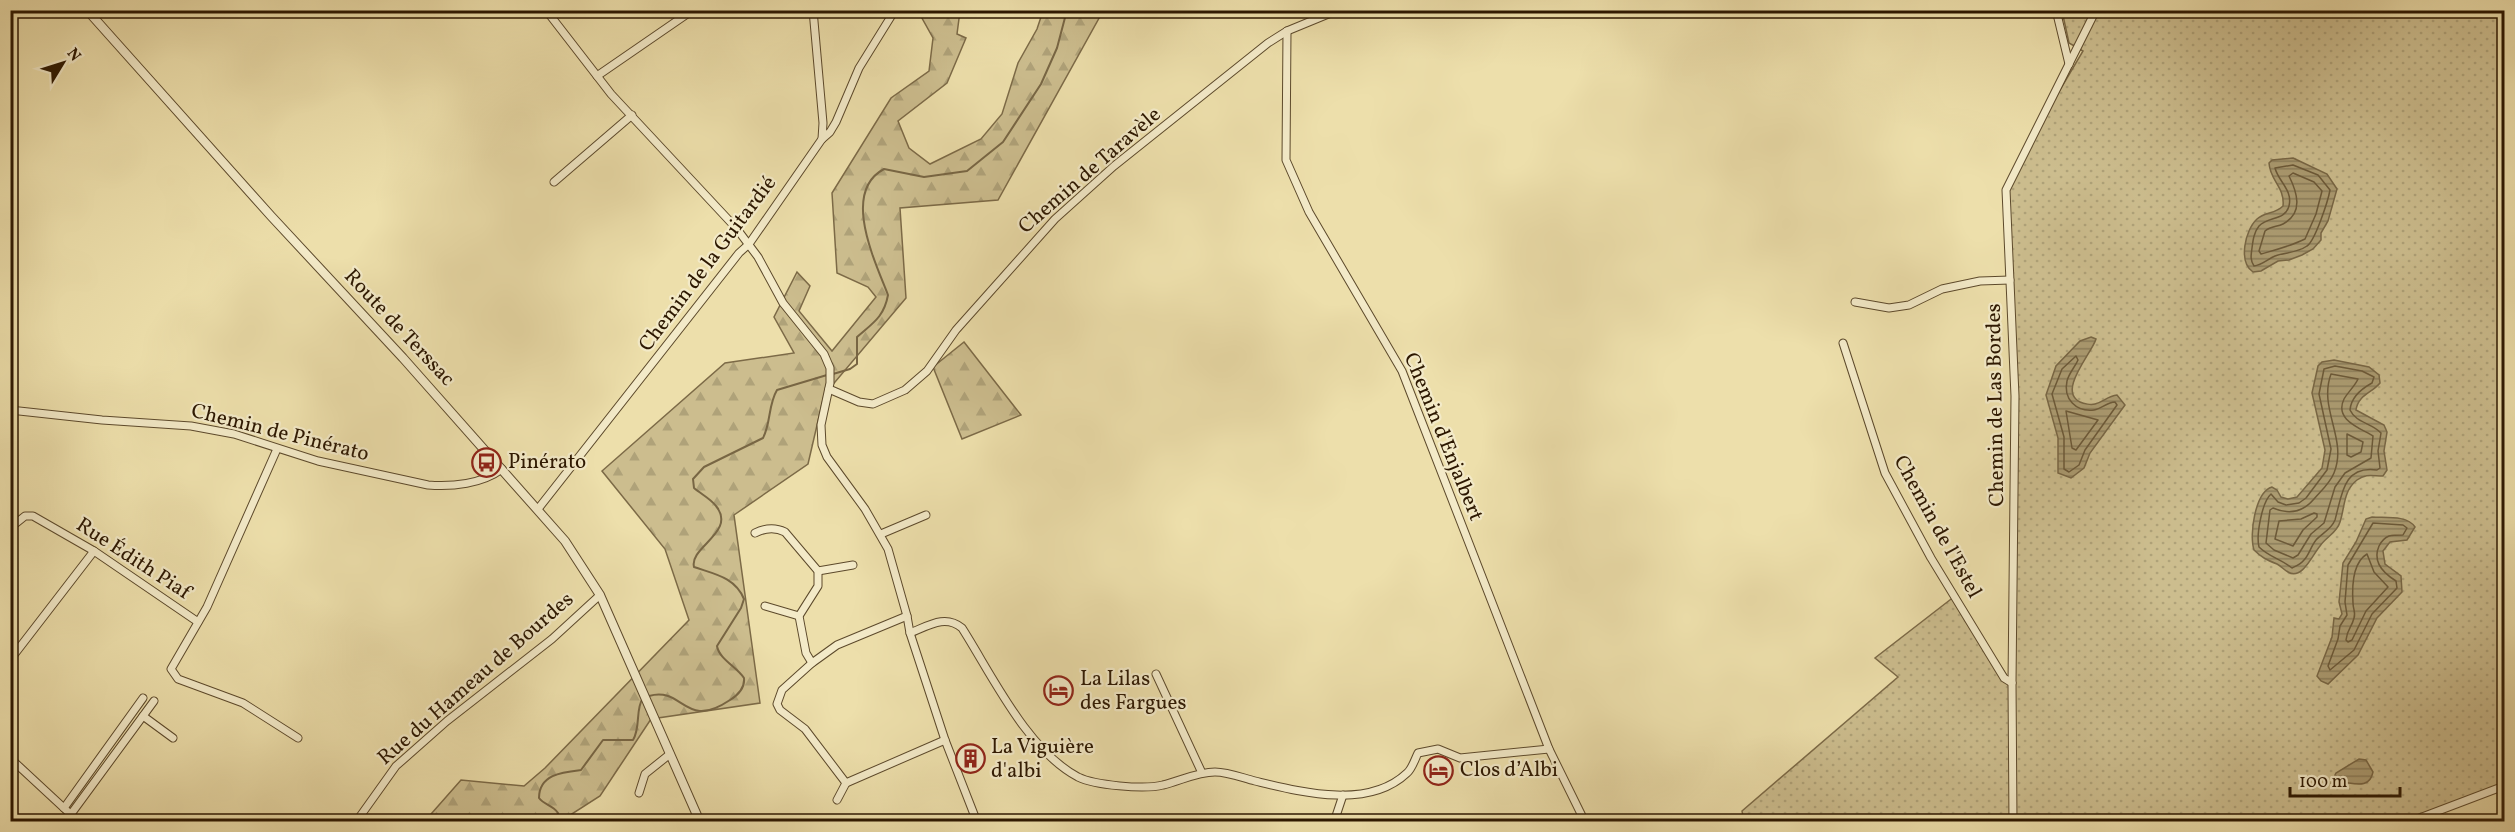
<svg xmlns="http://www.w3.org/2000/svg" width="2515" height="832" viewBox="0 0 2515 832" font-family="Vollkorn,serif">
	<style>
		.grass { fill: url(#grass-dots); stroke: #7c6a47; stroke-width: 1.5 }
		.forest { fill: url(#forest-firs); stroke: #7c6a47; stroke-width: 1.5 }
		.water { fill: url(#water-rules); stroke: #786644; stroke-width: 1.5 }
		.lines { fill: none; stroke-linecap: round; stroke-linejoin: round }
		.shore { stroke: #6c5938; stroke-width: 1.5 }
		.stream { stroke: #786644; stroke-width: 2 }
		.minor-casing { stroke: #5c492b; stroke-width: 9 }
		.tertiary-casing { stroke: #5c492b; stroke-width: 10 }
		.minor { stroke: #f3eac8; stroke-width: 7 }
		.tertiary { stroke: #f3eac8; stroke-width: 8 }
		.labels { text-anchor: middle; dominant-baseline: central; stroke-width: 4.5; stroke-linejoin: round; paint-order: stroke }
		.street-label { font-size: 21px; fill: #2c1700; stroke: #f3eac8 }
		.poi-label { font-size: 21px; fill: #2c1700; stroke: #f3eac8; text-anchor: start }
	</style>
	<defs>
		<pattern id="grass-dots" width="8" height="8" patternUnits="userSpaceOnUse" patternTransform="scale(1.5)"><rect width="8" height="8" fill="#ccbd8e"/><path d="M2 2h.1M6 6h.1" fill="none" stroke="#afa279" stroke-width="1.8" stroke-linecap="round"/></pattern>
		<pattern id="forest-firs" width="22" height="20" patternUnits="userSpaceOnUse" patternTransform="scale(1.5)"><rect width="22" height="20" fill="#ccbd8e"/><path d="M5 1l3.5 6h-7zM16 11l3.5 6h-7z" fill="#afa279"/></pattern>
		<pattern id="water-rules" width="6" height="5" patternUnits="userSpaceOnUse" patternTransform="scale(1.5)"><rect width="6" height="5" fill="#ab9b71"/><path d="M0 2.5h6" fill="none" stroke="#8b7d5a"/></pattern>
	</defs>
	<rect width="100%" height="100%" fill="#eddfab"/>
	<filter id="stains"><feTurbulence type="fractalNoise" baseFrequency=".00333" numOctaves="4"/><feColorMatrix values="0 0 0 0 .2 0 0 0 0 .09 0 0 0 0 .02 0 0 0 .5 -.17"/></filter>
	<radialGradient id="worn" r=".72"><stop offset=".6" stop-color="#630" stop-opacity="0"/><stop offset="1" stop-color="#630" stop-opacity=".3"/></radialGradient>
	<polygon class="grass" points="2062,11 2504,11 2504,785 2409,822 1744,822 1742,811 1898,677 1875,658 1955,596 2011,682 2015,396 2006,190 2028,144 2083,51 2069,43"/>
	<g class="forest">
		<polygon points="918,11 960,11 957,34 966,38 947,83 898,121 909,148 930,164 981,139 1002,114 1018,63 1037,29 1043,11 1103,11 998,200 900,208 906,298 824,395 808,464 734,515 760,703 651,719 600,796 561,821 424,822 461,780 524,786 545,768 689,620 665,549 602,471 725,363 794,353 774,317 797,272 810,286 799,311 832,351 876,297 868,287 837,273 832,193 891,98 929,71 933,38"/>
		<polygon points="964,342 1021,415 962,439 933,367"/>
	</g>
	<g class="water">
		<path d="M2293,158l34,16 10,15 -9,32 -7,12v7l-8,9 -11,6 -13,5 -11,1 -17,10 -8,1c-15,-10 -8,-42 4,-53 8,-7 18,-5 26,-13 2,-19 -13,-25 -14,-43l3,-3z"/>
		<path d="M2091,337l5,2c-4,14 -39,52 -16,63 4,2 11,3 15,2 8,-2 13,-8 22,-9l8,10 -35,48 -6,15 -13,10 -13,-5v-35l-12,-43 10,-29 24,-25z"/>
		<path d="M2334,360l35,7 10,8 1,8c-8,10 -22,12 -24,27l28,15 3,7 -3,19 3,19 -4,6c-10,0 -17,-3 -26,4 -14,11 -12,27 -17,42 -3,11 -14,15 -20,24 -7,8 -18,35 -32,26 -4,-2 -7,-6 -11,-8 -10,-4 -15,-6 -23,-14 -5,-15 1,-58 18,-63l5,3 4,7 7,2 9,-2 25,-29 3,-18 -13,-57 6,-27 4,-4z"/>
		<path d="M2372,517c14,1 35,-2 43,10l-8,13 -17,2 -7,9 2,13 16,12 1,16 -25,26 -19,37 -30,29 -7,-3 -4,-5 15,-39 2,-19 5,1 3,-5 -3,-12 4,-39 13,-21 10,-23z"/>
		<path d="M2359,759l7,1 7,12c-4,20 -23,9 -37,10l-3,-3 3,-6z"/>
	</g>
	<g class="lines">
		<g class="shore">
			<path d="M2293,165l25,10 12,15c-2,11 -15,51 -23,56 -10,7 -21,6 -32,10 -7,3 -13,9 -21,10 -4,-6 -3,-11 -2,-18 1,-8 2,-16 7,-22 9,-10 26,-5 30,-20 4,-16 -11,-25 -14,-38z"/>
			<path d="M2293,173l21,9 8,9 -6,23 -11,25c-14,7 -30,11 -44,15l-2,-3 6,-20c6,-5 12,-4 18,-7 21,-11 14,-32 6,-48z"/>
			<path d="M2076,356l2,4c-3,7 -9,13 -11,21 -4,18 9,31 27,29 8,-1 13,-8 21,-8l2,3 -32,45 -6,15 -10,7 -5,-3v-32l-12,-43 10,-25z"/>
			<path d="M2335,366l27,5 12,6 -2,6c-11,6 -21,14 -22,27 6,13 22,13 31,23l-3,18 2,17 -3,2c-34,-5 -35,25 -42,50 -4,10 -13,13 -19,20 -5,6 -7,15 -12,20 -3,4 -8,6 -12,8 -11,-9 -23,-11 -33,-21 -3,-12 3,-45 12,-53l7,8 8,3 13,-2 7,-5 21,-28 4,-21 -12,-55 5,-25z"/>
			<path d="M2331,374l27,5c-3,7 -10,13 -14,20 -10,21 16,29 29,37l-2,22 -26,15 -10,14 -11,36 -13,11 -13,21 -5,3 -19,-8 -8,-7 4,-33 3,-2c16,7 30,4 41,-9 7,-8 16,-16 20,-26 14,-34 -16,-64 -3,-99z"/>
			<polygon points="2066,411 2098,420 2076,450 2072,448"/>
			<polygon points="2347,434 2363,442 2361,452 2351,457 2347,455"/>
			<polygon points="2314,513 2317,514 2317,517 2303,530 2293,546 2275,539 2279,521 2301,519"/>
			<path d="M2373,523l30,2 4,3 -4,7c-4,0 -10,0 -14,1 -5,2 -8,6 -10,10 -7,16 4,27 17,35l1,7 -25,26 -18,36 -24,20 -2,-4 10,-27 2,-13 7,-11 -2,-13 3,-37z"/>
			<path d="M2367,554l7,18 14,15 -22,24 -14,29 -4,2 -2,-2c1,-11 6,-13 8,-22 2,-5 -1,-9 -1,-15 -1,-15 -1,-40 14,-49z"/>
		</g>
		<g class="stream">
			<path d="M833,374l17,-5 7,-5v-27c16,-14 27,-20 31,-42 -13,-34 -47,-103 -4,-126l40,8 43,-6 36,-29 38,-58 16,-36 10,-38"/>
			<path d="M649,696c35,-10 35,35 81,4 8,-5 15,-12 14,-22 -7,-11 -25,-19 -27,-32l24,-38 3,-9c-9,-22 -30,-25 -50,-32 -5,-20 43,-35 22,-61 -5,-7 -15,-12 -22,-18l-1,-9 11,-12 59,-29c8,-15 5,-33 14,-48l50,-15"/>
			<path d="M557,822l1,-9c-5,-8 -14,-8 -19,-15 0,-24 24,-26 42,-28l22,-30h30c8,-13 2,-31 10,-42"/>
		</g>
		<defs>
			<g id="minor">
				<polyline points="546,10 611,94 737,229 758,257 783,303 824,354 830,368 830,383 821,425 822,445 827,457 865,509 888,549 907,616 910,633 945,740 977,822"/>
				<polyline points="2056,10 2069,64"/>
				<polyline points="1287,31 1286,160 1309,212 1402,371 1549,749 1585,822"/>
				<polyline points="597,76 687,14"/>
				<polyline points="822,139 830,132 836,122 859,68 895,10"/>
				<polyline points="554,182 632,115"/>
				<polyline points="1855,302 1889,308 1909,305 1942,289 1980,281 2010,280"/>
				<polyline points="1843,343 1885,473 1931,558 2004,678 2012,683"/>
				<polyline points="829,389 859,402 873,404 905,390 927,371 956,330 1055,219 1114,166 1268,43 1287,31 1338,10"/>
				<path d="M10,410l92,10 89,6 43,8 84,27 110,24c24,2 54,-1 74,-16"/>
				<polyline points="277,449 207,607 171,669 178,679 243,703 298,738"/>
				<polyline points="538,509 739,253 749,244 822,139 823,123 813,10"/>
				<polyline points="10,528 25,516 33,516 94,551 198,622"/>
				<path d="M755,533c10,-5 20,-6 30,-1l33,39v15l-19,30 7,37 6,10"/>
				<polyline points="881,534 926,515"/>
				<polyline points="818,571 853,565"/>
				<polyline points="765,606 799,616"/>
				<path d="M910,633c18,-7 35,-19 52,-5 30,47 65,122 116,149 16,8 66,13 85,8 17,-4 34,-13 52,-13 13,0 28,6 40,9 46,11 113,29 152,-8 5,-4 8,-14 11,-20l20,-4 22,9 89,-9"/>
				<polyline points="10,660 94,551"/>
				<polyline points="1156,674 1202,773"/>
				<polyline points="143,716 173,738"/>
				<polyline points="10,758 79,822"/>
				<polyline points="846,783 945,740"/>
				<polyline points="639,793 645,774 670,754"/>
				<polyline points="837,800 846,783 805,729 780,710 777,704 782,690 812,663 837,645 907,616"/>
				<polyline points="64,808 143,698"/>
				<polyline points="71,814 154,701"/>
				<polyline points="356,822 396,766 447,721 552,639 600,595"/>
				<polyline points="1334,822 1343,795"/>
				<polyline points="2013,822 2012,683 2015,396 2006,190 2096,10"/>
				<polyline points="2409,822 2504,786"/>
			</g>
			<polyline id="tertiary" points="87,10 271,216 403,358 565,541 600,595 700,822"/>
		</defs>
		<use href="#minor" class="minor-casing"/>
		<use href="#tertiary" class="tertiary-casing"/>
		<use href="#minor" class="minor"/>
		<use href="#tertiary" class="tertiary"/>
	</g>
	<defs>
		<symbol id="bus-ring" viewBox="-11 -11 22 22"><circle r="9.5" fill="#f3eac8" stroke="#8f2418" stroke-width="1.5"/><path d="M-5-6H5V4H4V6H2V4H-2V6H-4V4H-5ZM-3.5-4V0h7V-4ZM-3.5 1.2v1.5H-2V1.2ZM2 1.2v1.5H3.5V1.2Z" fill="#8f2418"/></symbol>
		<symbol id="hotel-ring" viewBox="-11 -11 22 22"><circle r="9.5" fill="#f3eac8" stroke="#8f2418" stroke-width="1.5"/><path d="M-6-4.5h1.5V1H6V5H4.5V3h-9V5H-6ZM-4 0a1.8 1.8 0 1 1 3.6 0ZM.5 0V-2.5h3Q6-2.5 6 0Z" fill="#8f2418"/></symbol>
		<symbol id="building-ring" viewBox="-11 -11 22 22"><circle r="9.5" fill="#f3eac8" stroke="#8f2418" stroke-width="1.5"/><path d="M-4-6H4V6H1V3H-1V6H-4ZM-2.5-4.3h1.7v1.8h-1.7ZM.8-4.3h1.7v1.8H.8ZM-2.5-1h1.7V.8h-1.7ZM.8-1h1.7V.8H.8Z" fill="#8f2418"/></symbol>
	</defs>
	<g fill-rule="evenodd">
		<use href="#bus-ring" x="470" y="446" width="33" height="33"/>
		<use href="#hotel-ring" x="1042" y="674" width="33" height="33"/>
		<use href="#building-ring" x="954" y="742" width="33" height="33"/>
		<use href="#hotel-ring" x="1422" y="754" width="33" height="33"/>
	</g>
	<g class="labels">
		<g class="street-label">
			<text transform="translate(1090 171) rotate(-41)">Chemin de Taravèle</text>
			<text transform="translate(708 264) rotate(-53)">Chemin de la Guitardié</text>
			<text transform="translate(399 328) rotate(47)">Route de Terssac</text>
			<text transform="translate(1996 405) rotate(-91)">Chemin de Las Bordes</text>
			<text transform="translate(280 433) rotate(14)">Chemin de Pinérato</text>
			<text transform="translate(1443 437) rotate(68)">Chemin d'Enjalbert</text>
			<text transform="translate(1937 527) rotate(61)">Chemin de l'Estel</text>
			<text transform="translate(133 559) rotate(33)">Rue Édith Piaf</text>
			<text transform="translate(476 679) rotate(-41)">Rue du Hameau de Bourdes</text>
		</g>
		<g class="poi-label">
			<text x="508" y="462">Pinérato</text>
			<text x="1080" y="679">La Lilas<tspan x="1080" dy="24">des Fargues</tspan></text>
			<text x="991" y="747">La Viguière<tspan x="991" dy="24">d'albi</tspan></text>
			<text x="1460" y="770">Clos d’Albi</text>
		</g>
	</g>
	<rect width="2515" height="832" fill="none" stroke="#eddfab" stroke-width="36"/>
	<rect x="12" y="12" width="2491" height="808" fill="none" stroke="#2c1700" stroke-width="3"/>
	<rect x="18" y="18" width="2479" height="796" fill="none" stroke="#2c1700" stroke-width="1.5"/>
	<g transform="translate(63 63) rotate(52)" stroke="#f3eac8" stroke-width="4.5" paint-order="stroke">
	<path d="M0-4.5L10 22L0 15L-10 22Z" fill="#2c1700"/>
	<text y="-9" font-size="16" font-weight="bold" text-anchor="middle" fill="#2c1700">N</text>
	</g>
	<path d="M2290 787v9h110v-9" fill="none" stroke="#2c1700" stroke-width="3"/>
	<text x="2299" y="787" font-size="18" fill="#2c1700" stroke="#f3eac8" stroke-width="4.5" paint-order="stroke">100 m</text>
	<rect width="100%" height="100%" filter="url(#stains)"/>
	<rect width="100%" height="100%" fill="url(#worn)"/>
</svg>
